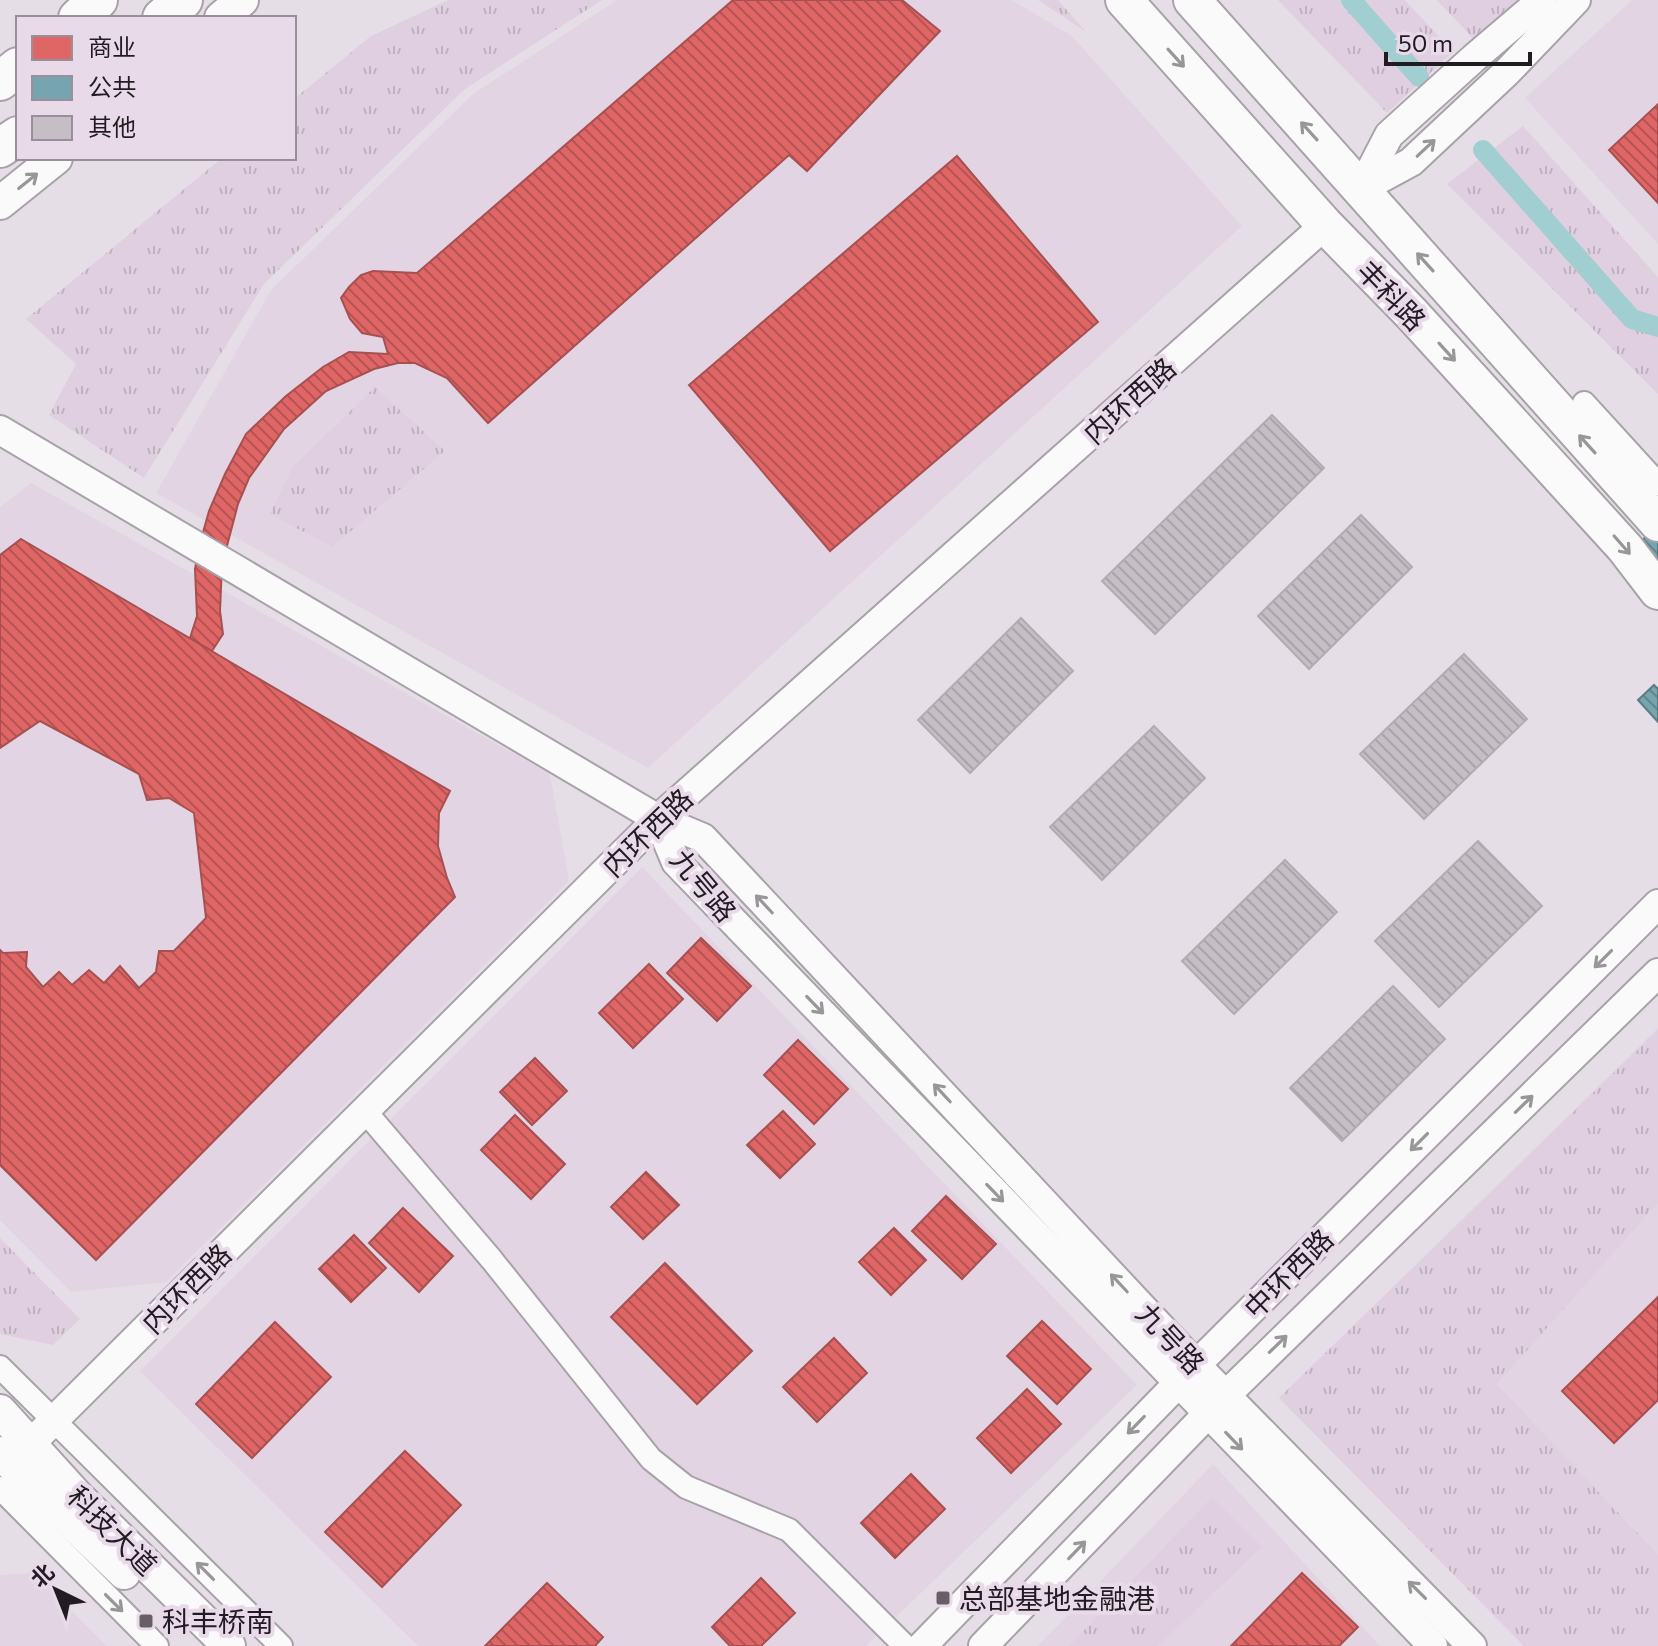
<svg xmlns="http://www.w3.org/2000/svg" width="1658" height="1646" viewBox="0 0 1658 1646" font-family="Commissioner,'Noto Sans SC',sans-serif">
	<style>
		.built { fill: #e3d4e3 }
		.grass { fill: url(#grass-tufts) }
		.shops { fill: url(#shops-back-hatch); stroke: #a75051; stroke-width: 2 }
		.public { fill: url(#public-back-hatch); stroke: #5c7c84; stroke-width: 2 }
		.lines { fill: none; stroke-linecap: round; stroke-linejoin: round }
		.canal { stroke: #a1ced0; stroke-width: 20 }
		.building { fill: url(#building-back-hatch); stroke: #b2acb2; stroke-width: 2 }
		.minor-casing { stroke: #a7a2a8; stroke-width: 26 }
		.tertiary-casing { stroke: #a7a2a8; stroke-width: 32 }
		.secondary-casing { stroke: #a7a2a8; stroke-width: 36 }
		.primary-casing { stroke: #a7a2a8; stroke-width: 40 }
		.trunk-casing { stroke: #a7a2a8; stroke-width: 42 }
		.minor { stroke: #fbfafb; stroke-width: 22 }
		.tertiary { stroke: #fbfafb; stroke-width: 28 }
		.secondary { stroke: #fbfafb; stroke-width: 32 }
		.primary { stroke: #fbfafb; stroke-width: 36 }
		.trunk { stroke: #fbfafb; stroke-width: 38 }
		.oneway { stroke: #999699 }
		.poi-dot { fill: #666066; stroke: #e9dae9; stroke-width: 3 }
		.labels { text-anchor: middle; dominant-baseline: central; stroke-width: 8; stroke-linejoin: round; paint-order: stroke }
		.street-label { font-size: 28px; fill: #211c21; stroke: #e9dae9 }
		.poi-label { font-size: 28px; fill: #211c21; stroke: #e9dae9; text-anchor: start }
	</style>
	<defs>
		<pattern id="grass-tufts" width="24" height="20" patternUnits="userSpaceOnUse" patternTransform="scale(2)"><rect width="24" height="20" fill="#e0cfe1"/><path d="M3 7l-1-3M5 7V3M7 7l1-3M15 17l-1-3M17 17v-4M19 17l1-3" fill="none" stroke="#c0b1c1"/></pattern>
		<pattern id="shops-back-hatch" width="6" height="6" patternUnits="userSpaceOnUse" patternTransform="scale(2)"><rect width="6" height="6" fill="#e06666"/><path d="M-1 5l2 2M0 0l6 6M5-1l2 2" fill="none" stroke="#b55354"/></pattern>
		<pattern id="public-back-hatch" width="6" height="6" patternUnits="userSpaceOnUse" patternTransform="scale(2)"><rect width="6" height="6" fill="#76a5af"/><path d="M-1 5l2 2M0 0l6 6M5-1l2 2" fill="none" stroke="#60868e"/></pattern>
		<pattern id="building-back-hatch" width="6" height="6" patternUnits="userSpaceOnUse" patternTransform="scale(2)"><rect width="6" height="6" fill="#c5bfc5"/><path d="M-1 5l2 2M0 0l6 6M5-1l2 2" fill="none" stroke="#a9a4a9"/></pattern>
	</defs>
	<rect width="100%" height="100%" fill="#e6dee6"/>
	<g class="built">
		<polygon points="617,0 1012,0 1072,36 1242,226 648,768 156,493 271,290 473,94"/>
		<polygon points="1632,0 1658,0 1658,244 1525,98"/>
		<polygon points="31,483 550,774 569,881 166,1282 71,1292 0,1220 0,507"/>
		<polygon points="642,867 1137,1385 866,1646 418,1646 140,1371"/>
		<polygon points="1658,1028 1658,1646 1524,1646 1279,1398"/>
		<polygon points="1213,1464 1380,1646 1038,1646"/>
		<polygon points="34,1573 106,1646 0,1646 0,1575"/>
	</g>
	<g class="grass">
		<polygon points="448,0 602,0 465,89 264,284 144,478 49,415 76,364 26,319 222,158 294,158 294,99 371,36"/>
		<polygon points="1038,0 1058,0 1085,31"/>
		<polygon points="1278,0 1405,0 1453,52 1387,113"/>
		<polygon points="1437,0 1525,0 1480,46"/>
		<polygon points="1523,126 1658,277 1658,394 1447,184"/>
		<polygon points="375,387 445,451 332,547 270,514 292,468"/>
		<polygon points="1658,1030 1658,1203 1497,1384 1658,1555 1658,1646 1524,1646 1279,1398"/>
		<polygon points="0,1238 80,1319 53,1345 0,1334"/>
		<polygon points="1212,1497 1262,1547 1158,1646 1069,1646"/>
	</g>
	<g class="shops">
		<polygon points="733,0 902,0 940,31 807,171 789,155 488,423 447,378 415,363 398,363 374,369 326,391 284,429 249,478 238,504 222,565 220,611 223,634 212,651 190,638 197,616 195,569 200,543 209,511 225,474 246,434 286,396 323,367 349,352 388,354 383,337 362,333 350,319 341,298 349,287 361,275 373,271 417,273"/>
		<polygon points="1658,104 1658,203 1609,150"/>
		<polygon points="957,156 1098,322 830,551 689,385"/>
		<polygon points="21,539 450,791 439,813 438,846 447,878 455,897 96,1260 0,1165 0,950 3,953 27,952 26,967 43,987 59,972 72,985 89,970 104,983 120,966 139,988 156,972 159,951 174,951 206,918 194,813 169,798 147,800 139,774 40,721 0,748 0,555"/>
		<polygon points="701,938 751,986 717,1021 667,973"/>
		<polygon points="649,964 683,999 633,1048 599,1013"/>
		<polygon points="798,1040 848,1089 814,1124 764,1075"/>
		<polygon points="535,1058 567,1091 532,1125 500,1092"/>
		<polygon points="783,1111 815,1144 780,1178 747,1145"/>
		<polygon points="515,1115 565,1164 531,1199 481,1150"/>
		<polygon points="646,1172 679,1205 643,1239 611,1207"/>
		<polygon points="946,1196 996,1244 962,1279 912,1231"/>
		<polygon points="403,1208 453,1256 419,1292 369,1243"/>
		<polygon points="894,1228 926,1260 891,1295 859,1262"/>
		<polygon points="354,1235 386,1268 351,1302 319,1269"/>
		<polygon points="665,1263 752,1351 697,1404 611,1317"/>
		<polygon points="1658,1297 1658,1400 1614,1443 1562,1391"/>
		<polygon points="1042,1321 1091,1369 1057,1404 1007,1356"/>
		<polygon points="275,1322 331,1377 252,1458 196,1404"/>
		<polygon points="834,1338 867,1373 817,1422 783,1387"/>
		<polygon points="1027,1389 1061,1424 1011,1473 977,1438"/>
		<polygon points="405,1451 461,1505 382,1587 325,1532"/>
		<polygon points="911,1474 945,1509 895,1558 861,1523"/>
		<polygon points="1302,1573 1358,1627 1339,1646 1231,1646"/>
		<polygon points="761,1578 795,1613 761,1646 730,1646 712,1627"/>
		<polygon points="547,1583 603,1637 595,1646 485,1646"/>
	</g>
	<g class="public">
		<polygon points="1658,525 1658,582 1630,552"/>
		<polygon points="1654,685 1658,689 1658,722 1638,700"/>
	</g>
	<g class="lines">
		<g class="canal">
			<polyline points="1351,0 1419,77"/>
			<polyline points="1483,150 1632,319 1658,327"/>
		</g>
	</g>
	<g class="building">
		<polygon points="1272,415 1324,468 1155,634 1102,581"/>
		<polygon points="1361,515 1412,567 1309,669 1258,616"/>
		<polygon points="1021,618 1073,671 970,773 918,720"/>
		<polygon points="1464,654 1527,719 1424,819 1360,754"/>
		<polygon points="1154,726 1205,778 1102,880 1050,827"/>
		<polygon points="1478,841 1542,906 1439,1007 1375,941"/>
		<polygon points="1285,860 1337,912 1234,1014 1182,961"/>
		<polygon points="1393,986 1445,1039 1342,1141 1290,1088"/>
	</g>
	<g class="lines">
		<defs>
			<g id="minor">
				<polyline points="1584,403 1658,484"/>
				<polyline points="364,1110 492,1260 651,1459 686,1487 789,1530 905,1646"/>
				<polyline points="0,1367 281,1646"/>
				<polyline points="0,1488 157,1646"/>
			</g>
			<g id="tertiary">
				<polyline points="1361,189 1411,162 1507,72 1576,0"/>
				<polyline points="1361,189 1389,135 1474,58 1542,0"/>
				<polyline points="0,430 658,819 703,838 1196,1365 1472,1646"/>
				<polyline points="658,819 676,862 1433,1646"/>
				<polyline points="15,1459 658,819 1325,225"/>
				<polyline points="922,1646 1196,1365 1658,904"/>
				<polyline points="983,1646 1225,1396 1658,973"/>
			</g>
			<g id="secondary">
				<polyline points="221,18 242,0"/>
				<polyline points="0,203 56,158"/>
				<polyline points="0,1411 77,1496 229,1646"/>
				<polyline points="0,1453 124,1573"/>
			</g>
			<g id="primary">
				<polyline points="1124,0 1325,225 1411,313 1625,548 1658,591"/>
				<polyline points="1192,0 1658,523"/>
			</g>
			<g id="trunk">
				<polyline points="78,18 98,0"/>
				<polyline points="162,18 183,0"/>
				<polyline points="0,81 18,67"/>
				<polyline points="0,148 18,136"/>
			</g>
		</defs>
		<use href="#minor" class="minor-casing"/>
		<use href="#tertiary" class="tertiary-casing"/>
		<use href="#secondary" class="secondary-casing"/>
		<use href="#primary" class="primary-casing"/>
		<use href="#trunk" class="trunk-casing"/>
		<use href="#minor" class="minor"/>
		<use href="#tertiary" class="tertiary"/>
		<use href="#secondary" class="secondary"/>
		<use href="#primary" class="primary"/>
		<use href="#trunk" class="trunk"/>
	</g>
	<defs><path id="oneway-shaft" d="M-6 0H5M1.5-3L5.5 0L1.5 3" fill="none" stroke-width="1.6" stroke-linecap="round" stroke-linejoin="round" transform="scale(2)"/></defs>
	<g class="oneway">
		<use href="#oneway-shaft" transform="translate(1176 58) rotate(48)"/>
		<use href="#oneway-shaft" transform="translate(1309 131) rotate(-132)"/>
		<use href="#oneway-shaft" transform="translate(1426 148) rotate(-43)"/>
		<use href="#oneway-shaft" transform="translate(28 181) rotate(-39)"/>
		<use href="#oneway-shaft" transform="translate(1425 262) rotate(-132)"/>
		<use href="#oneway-shaft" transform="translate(1447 352) rotate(48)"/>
		<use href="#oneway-shaft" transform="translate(1587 444) rotate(-132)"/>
		<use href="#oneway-shaft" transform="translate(1622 545) rotate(49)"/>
		<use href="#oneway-shaft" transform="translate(764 904) rotate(-133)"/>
		<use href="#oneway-shaft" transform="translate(1603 959) rotate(135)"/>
		<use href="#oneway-shaft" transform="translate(815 1005) rotate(46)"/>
		<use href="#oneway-shaft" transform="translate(942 1093) rotate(-133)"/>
		<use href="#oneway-shaft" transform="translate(1524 1104) rotate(-44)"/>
		<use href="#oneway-shaft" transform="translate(1419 1142) rotate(135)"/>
		<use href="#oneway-shaft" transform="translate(995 1193) rotate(46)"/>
		<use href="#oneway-shaft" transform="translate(1119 1283) rotate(-133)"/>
		<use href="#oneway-shaft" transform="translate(1278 1344) rotate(-44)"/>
		<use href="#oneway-shaft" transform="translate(1136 1425) rotate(134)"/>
		<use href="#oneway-shaft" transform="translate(1234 1441) rotate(46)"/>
		<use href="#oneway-shaft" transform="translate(1077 1550) rotate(-46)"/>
		<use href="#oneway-shaft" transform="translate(205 1571) rotate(-135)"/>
		<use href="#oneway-shaft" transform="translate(1417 1590) rotate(-135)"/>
		<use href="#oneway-shaft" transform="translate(114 1603) rotate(45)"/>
	</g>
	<g class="poi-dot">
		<rect x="935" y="1590" width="16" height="16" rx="4"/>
		<rect x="138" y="1613" width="16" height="16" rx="4"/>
	</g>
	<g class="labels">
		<g class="street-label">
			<text transform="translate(1392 295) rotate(46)">丰科路</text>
			<text transform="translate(1129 400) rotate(-42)">内环西路</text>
			<text transform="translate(647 832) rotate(-44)">内环西路</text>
			<text transform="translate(704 885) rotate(50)">九号路</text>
			<text transform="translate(1288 1273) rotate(-45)">中环西路</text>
			<text transform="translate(186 1288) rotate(-45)">内环西路</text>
			<text transform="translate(1171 1338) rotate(47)">九号路</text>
			<text transform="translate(113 1530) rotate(45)">科技大道</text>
		</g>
		<g class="poi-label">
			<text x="959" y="1598">总部基地金融港</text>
			<text x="162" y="1621">科丰桥南</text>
		</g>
	</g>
	<rect x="16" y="16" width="280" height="144" fill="#e9dae9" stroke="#998e99" stroke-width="2"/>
	<rect x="32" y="36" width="40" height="24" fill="#e06666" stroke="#998e99" stroke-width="2"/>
	<text x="88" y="56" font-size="24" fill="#211c21">商业</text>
	<rect x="32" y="76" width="40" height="24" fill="#76a5af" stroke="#998e99" stroke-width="2"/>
	<text x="88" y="96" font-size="24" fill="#211c21">公共</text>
	<rect x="32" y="116" width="40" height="24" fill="#c5bfc5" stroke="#998e99" stroke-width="2"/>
	<text x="88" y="136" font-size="24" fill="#211c21">其他</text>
	<g transform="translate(56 1590) rotate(317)" stroke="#e9dae9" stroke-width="6" paint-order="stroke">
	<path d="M0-6L14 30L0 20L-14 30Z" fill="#211c21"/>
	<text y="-12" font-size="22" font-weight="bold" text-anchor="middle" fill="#211c21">北</text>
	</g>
	<path d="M1386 52v12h144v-12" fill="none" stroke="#211c21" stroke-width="4"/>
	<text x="1398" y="52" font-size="24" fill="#211c21" stroke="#e9dae9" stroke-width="6" paint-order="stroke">50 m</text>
</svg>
